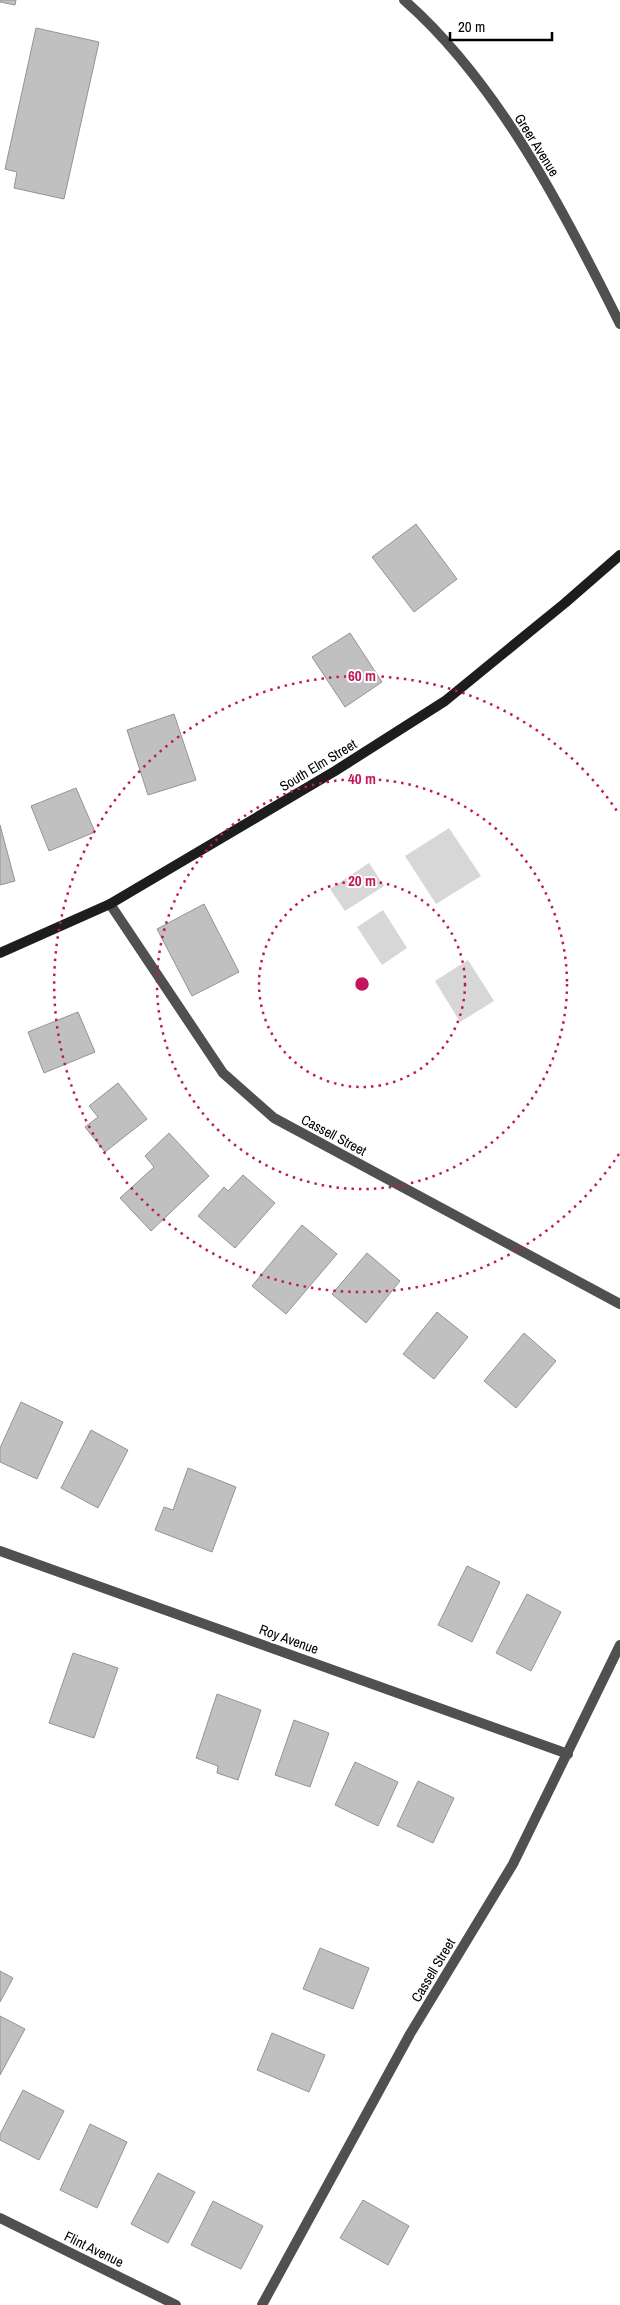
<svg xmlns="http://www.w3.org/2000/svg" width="620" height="2305" viewBox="0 0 620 2305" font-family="'Archivo Narrow',sans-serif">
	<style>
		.green { fill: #d7d7d7 }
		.building { fill: #c0c0c0; stroke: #949494 }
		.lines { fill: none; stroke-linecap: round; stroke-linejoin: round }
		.street { stroke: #505050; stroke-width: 10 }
		.secondary { stroke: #1d1d1d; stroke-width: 10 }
		.ring { fill: none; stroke: #c2185b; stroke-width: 2.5; stroke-dasharray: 2.5 5 }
		.labels { text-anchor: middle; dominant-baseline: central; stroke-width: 4; stroke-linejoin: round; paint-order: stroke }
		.street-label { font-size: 14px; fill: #000; stroke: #fff }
		.centre { fill: #c2185b; stroke: #fff; stroke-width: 2.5 }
		.ring-label { font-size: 15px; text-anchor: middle; font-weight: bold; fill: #c2185b; stroke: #fff; stroke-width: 4; stroke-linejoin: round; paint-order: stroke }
	</style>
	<rect width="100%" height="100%" fill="#fff"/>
	<g class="green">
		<polygon points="449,828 481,876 436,904 405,856"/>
		<polygon points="369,863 384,886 345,911 330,889"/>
		<polygon points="383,910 407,948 382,965 357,927"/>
		<polygon points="468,960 494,1001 460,1022 435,981"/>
	</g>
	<g class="building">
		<polygon points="0,0 16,0 15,5 0,2"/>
		<polygon points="36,28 99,42 64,199 14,188 17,172 5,169"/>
		<polygon points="416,524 457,579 414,612 372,557"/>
		<polygon points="350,633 382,682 345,707 312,657"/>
		<polygon points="174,714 196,780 148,795 127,730"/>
		<polygon points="76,788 95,832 49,851 31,806"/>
		<polygon points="0,825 15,881 0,885"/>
		<polygon points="204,904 239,972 192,996 157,929"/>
		<polygon points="78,1012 95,1052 44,1073 28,1032"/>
		<polygon points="118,1083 147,1119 105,1152 85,1127 98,1117 89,1106"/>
		<polygon points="169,1133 209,1176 151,1231 120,1198 154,1167 145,1156"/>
		<polygon points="243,1175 275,1203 235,1248 198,1216 224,1187 228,1191"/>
		<polygon points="302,1225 337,1254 286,1314 252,1286"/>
		<polygon points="367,1253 400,1281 366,1323 332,1294"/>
		<polygon points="437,1312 468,1337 434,1379 403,1354"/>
		<polygon points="524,1333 556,1361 516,1408 484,1381"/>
		<polygon points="21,1402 63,1422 37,1479 0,1462 0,1448"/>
		<polygon points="91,1430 128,1450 98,1508 61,1488"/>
		<polygon points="188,1468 236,1487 212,1552 155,1530 164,1507 173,1510"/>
		<polygon points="467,1566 500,1582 472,1642 438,1625"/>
		<polygon points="527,1594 561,1612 531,1671 496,1653"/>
		<polygon points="73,1653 118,1668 94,1738 49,1723"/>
		<polygon points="217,1694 261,1710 238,1780 217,1773 218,1766 196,1758"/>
		<polygon points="294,1720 329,1733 310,1787 275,1775"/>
		<polygon points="355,1762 398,1782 378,1826 335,1805"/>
		<polygon points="418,1781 454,1798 433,1843 397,1826"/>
		<polygon points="320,1948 369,1968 353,2009 303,1989"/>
		<polygon points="0,1971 13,1978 0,2002"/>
		<polygon points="0,2016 25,2029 0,2075"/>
		<polygon points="272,2033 325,2055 309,2092 257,2070"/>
		<polygon points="23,2090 64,2111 39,2160 0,2140 0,2134"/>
		<polygon points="90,2124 127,2142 97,2208 60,2190"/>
		<polygon points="158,2173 195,2192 168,2243 131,2224"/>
		<polygon points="363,2200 409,2226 388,2265 340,2238"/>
		<polygon points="213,2201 263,2226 241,2269 191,2245"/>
	</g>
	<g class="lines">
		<g class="street">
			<path d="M404,0c94,82 161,213 216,324"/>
			<polyline points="110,904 223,1073 274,1118 620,1304"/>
			<polyline points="0,1551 568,1754"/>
			<polyline points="0,2218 176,2305"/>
			<polyline points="262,2305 410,2034 513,1864 620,1645"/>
		</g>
		<polyline class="secondary" points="0,953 110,904 335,771 445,701 565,603 620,555"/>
	</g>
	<g class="ring">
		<circle cx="362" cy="984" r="103"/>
		<circle cx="362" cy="984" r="205"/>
		<path d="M619 1154A308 308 0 1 1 619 814"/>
	</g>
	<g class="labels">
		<g class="street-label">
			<text transform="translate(537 145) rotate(58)">Greer Avenue</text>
			<text transform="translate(318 765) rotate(-31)">South Elm Street</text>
			<text transform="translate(334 1135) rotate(28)">Cassell Street</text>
			<text transform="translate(289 1639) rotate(20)">Roy Avenue</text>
			<text transform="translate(433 1970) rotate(-59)">Cassell Street</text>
			<text transform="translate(94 2249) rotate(26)">Flint Avenue</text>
		</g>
	</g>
	<circle cx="362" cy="984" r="8" class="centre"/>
	<g class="ring-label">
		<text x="362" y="681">60 m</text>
		<text x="362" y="784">40 m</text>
		<text x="362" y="886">20 m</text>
	</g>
	<path d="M450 32v8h102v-8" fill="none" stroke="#000000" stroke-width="2.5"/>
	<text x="458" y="32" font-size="15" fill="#000000" stroke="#ffffff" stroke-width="4" paint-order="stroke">20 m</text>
</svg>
